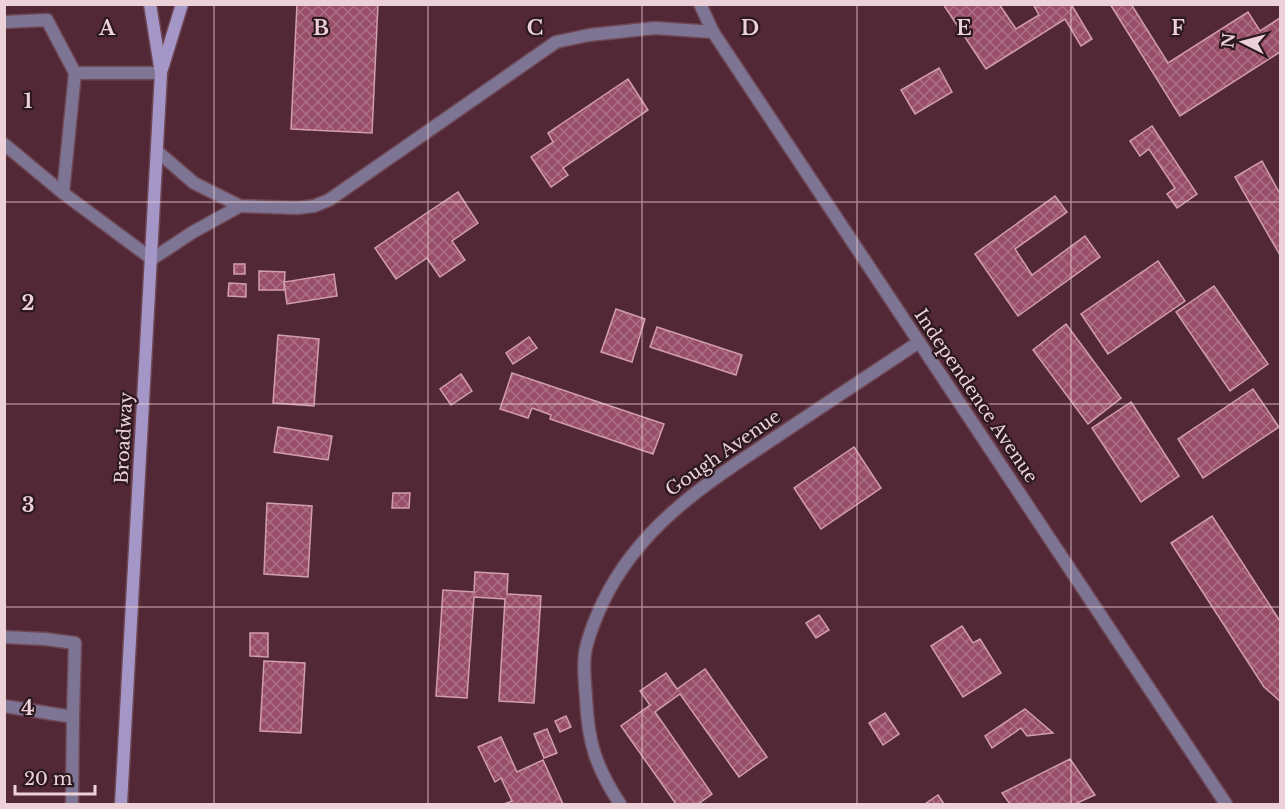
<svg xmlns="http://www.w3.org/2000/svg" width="1285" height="809" viewBox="0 0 1285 809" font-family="'Libre Baskerville',serif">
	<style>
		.building { fill: url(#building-cross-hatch); stroke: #d29dae; stroke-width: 1.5 }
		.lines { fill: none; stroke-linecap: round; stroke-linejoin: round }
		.lane-casing { stroke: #6e4654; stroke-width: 15 }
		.street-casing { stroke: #6e4654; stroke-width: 15 }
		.secondary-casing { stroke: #6e4654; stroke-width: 15 }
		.lane { stroke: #7d7593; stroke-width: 12 }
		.street { stroke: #7d7593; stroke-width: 12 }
		.secondary { stroke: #a497c7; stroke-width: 12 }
		.grid { fill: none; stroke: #edd1d9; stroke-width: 1.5; stroke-opacity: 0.55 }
		.labels { text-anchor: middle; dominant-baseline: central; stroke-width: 4.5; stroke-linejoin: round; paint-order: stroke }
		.street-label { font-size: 18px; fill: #edd1d9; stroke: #2c181f }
		.grid-label { font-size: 20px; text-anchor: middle; font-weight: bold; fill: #edd1d9; stroke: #2c181f; stroke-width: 4.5; stroke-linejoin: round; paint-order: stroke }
	</style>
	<defs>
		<pattern id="building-cross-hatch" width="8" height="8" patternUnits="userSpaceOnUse" patternTransform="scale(1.5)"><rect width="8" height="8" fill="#984e69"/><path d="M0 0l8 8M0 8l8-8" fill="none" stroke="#ac6f85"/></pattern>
	</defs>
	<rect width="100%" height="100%" fill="#522837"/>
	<g class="building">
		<polygon points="297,4 378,4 372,133 291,129"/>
		<polygon points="943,4 999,4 1016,29 1039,15 1033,4 1071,4 1092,39 1081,46 1065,19 986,69"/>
		<polygon points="1110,4 1131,4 1168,63 1248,12 1260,31 1280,18 1280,52 1180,116"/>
		<polygon points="939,68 952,92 915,114 901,90"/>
		<polygon points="628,79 648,110 563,168 568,175 551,187 531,157 553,142 548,133"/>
		<polygon points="1152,126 1197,194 1177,208 1167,194 1175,188 1149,149 1140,156 1130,141"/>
		<polygon points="1262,161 1280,194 1280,255 1235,177"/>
		<polygon points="458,192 478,223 452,241 465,260 440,277 427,258 396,279 375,248"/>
		<polygon points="1055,196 1067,212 1015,249 1032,275 1085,236 1100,257 1018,316 975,254"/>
		<polygon points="1158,261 1185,301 1108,354 1081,314"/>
		<rect x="234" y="264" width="11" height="10"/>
		<polygon points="259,271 285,272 284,290 259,290"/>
		<polygon points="334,274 337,296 287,304 284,282"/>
		<polygon points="229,283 246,284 246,297 228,296"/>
		<polygon points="1214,286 1268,364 1230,391 1176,312"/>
		<polygon points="616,309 645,319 632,362 601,352"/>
		<polygon points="1066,324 1121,398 1088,424 1033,350"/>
		<polygon points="657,327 742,355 736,375 650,347"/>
		<polygon points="278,335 319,339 314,406 273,403"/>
		<polygon points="529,337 537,348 513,364 506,353"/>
		<polygon points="512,373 664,424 653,454 550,419 551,415 532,408 528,418 500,409"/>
		<polygon points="461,374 472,391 451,405 440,389"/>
		<polygon points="1253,389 1279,427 1203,478 1178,439"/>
		<polygon points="1131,402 1179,476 1141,502 1092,428"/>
		<polygon points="278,427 332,436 328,460 274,452"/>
		<polygon points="854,447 881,488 821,529 794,488"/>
		<polygon points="393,493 410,493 409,508 392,508"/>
		<polygon points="267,503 312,506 308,577 264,574"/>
		<polygon points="1212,516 1280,621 1280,701 1264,687 1171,543"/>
		<polygon points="475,572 508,574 507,594 541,596 534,703 499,701 505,599 474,597 467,698 436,696 443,590 474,592"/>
		<polygon points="819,615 829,630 816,638 806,623"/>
		<polygon points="962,626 973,643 980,639 1001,673 963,697 931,646"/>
		<polygon points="250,633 268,633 268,657 250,656"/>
		<polygon points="264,661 305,663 301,733 260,731"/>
		<polygon points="705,669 767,757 739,777 680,694 655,712 712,794 698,804 676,804 621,726 650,705 640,691 666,673 677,689"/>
		<polygon points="1025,709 1053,733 1027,736 1021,728 992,748 985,736"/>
		<polygon points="885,713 899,734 883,745 869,723"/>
		<polygon points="566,716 571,727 560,732 555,721"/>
		<polygon points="547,729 557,753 544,758 534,734"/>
		<polygon points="501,737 517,772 543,760 563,804 504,804 512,801 501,778 495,782 478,747"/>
		<polygon points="1070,759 1095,795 1075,804 1010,804 1002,793"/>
		<polygon points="938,795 944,804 925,804"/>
	</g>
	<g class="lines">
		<defs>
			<g id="lane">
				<polyline points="4,22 47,20 75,73 63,193"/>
				<polyline points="75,73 161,73"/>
				<polyline points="4,144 63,193 152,259 193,232 240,206"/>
				<polyline points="158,152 194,183 240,206 297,208 314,206 329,200 556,42 589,35 655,28 713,32"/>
				<polyline points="4,637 45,639 75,643 73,717"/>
				<polyline points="4,706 73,717 72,804"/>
			</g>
			<g id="street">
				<polyline points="700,4 713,32 1226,804"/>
				<path d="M620,804c-24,-37 -32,-61 -34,-106 -1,-14 -3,-31 -1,-45 3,-17 11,-36 18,-51 38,-79 106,-120 176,-167 46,-31 93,-62 140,-93"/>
			</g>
			<g id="secondary">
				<polyline points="162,69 182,4"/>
				<polyline points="121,804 161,73 150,4"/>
			</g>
		</defs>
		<use href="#lane" class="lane-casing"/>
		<use href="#street" class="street-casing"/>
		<use href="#secondary" class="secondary-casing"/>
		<use href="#lane" class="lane"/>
		<use href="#street" class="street"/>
		<use href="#secondary" class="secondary"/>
	</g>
	<path class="grid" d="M214,4v800M428,4v800M642,4v800M857,4v800M1071,4v800M4,202h1276M4,404h1276M4,607h1276"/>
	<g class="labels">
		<g class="street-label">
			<text transform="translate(976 396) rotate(56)">Independence Avenue</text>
			<text transform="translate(124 438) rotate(-87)">Broadway</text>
			<text transform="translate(723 453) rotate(-35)">Gough Avenue</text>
		</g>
	</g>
	<g class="grid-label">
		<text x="107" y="35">A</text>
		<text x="321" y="35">B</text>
		<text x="535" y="35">C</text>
		<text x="750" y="35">D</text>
		<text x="964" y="35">E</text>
		<text x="1178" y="35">F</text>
		<text x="28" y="108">1</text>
		<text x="28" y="310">2</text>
		<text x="28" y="512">3</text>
		<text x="28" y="715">4</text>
	</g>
	<rect width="1285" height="809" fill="none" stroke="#edd1d9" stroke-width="12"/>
	<g transform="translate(1243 42) rotate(276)" stroke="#2c181f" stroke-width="4.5" paint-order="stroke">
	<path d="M0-4.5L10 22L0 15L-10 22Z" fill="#edd1d9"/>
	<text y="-9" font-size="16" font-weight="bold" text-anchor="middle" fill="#edd1d9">N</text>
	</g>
	<path d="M15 785v9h80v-9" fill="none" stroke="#edd1d9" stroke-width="3"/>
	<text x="24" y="785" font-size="18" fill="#edd1d9" stroke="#2c181f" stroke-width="4.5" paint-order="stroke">20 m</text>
</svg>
